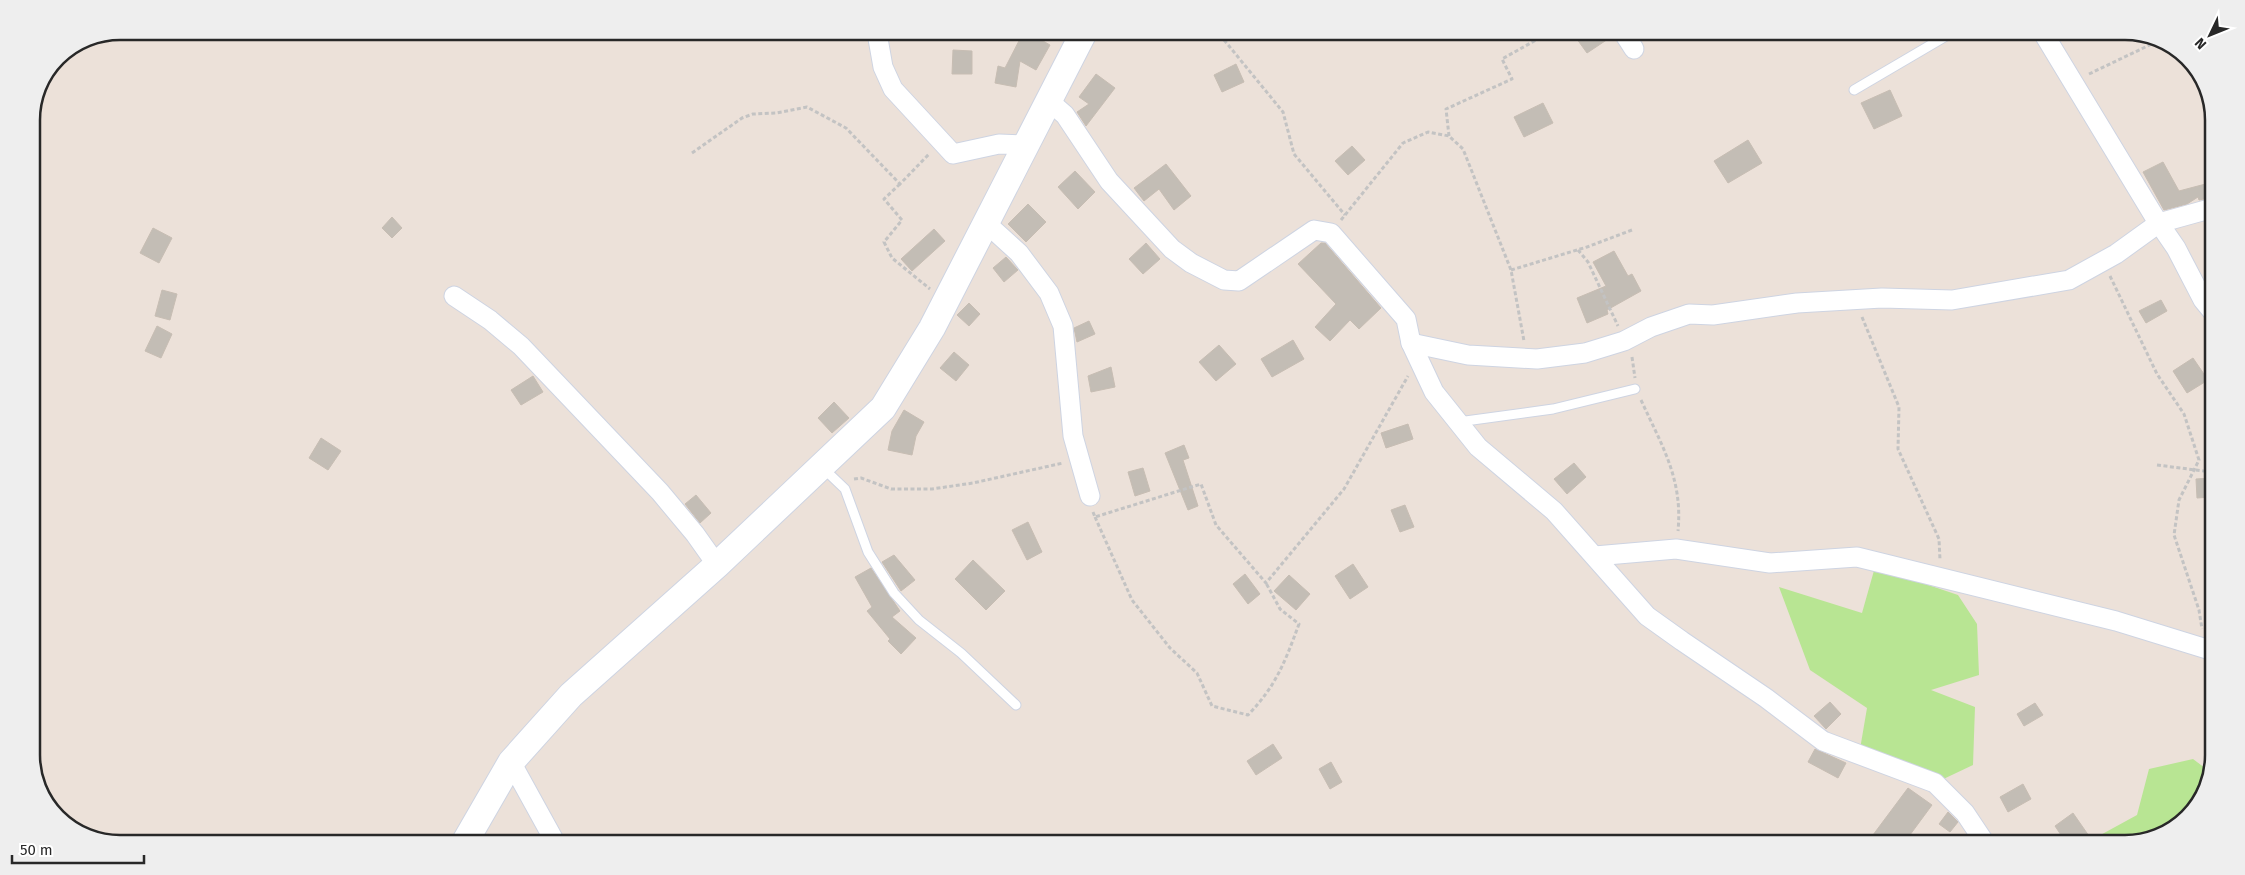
<svg xmlns="http://www.w3.org/2000/svg" width="2245" height="875" viewBox="0 0 2245 875" font-family="'Fira Sans',sans-serif">
	<style>
		.green { fill: #b8e593 }
		.building { fill: #c3bdb5; stroke: #c7bdb3 }
		.lines { fill: none; stroke-linecap: round; stroke-linejoin: round }
		.service-casing { stroke: #ced4e2; stroke-width: 11 }
		.minor-casing { stroke: #ced4e2; stroke-width: 21 }
		.secondary-casing { stroke: #ced4e2; stroke-width: 28 }
		.path { stroke: #c3c3c3; stroke-width: 3; stroke-dasharray: 4 2.5; stroke-linecap: butt }
		.service { stroke: #fff; stroke-width: 9 }
		.minor { stroke: #fff; stroke-width: 19 }
		.secondary { stroke: #fff; stroke-width: 26 }
		.rim { fill: none; stroke: #282828; stroke-width: 2.5 }
	</style>
	<rect width="100%" height="100%" fill="#ece1d9"/>
	<g class="green">
		<polygon points="1875,567 1958,595 1977,624 1979,675 1931,690 1975,707 1973,765 1935,783 1859,755 1867,708 1810,670 1779,587 1862,613"/>
		<polygon points="2193,759 2209,771 2209,784 2179,826 2126,844 2084,844 2137,815 2149,769"/>
	</g>
	<g class="building">
		<polygon points="1023,33 1029,33 1050,45 1036,70 1020,61 1016,87 995,83 998,66 1005,68"/>
		<polygon points="1574,35 1614,35 1587,53"/>
		<polygon points="953,50 972,51 972,74 952,74"/>
		<polygon points="1236,64 1244,82 1222,92 1214,75"/>
		<polygon points="1096,74 1115,88 1086,126 1077,112 1089,104 1079,97"/>
		<polygon points="1890,90 1902,116 1874,129 1861,103"/>
		<polygon points="1543,103 1553,123 1524,137 1514,117"/>
		<polygon points="1748,140 1762,163 1728,183 1714,161"/>
		<polygon points="1352,146 1365,160 1348,175 1335,161"/>
		<polygon points="2163,162 2179,191 2213,182 2213,197 2199,200 2198,197 2187,204 2164,210 2143,172"/>
		<polygon points="1166,164 1191,196 1174,210 1159,189 1144,201 1134,188"/>
		<polygon points="1075,171 1095,192 1078,209 1058,187"/>
		<polygon points="1028,204 1046,222 1026,242 1008,224"/>
		<polygon points="392,217 402,228 392,238 382,228"/>
		<polygon points="153,228 172,238 159,263 140,253"/>
		<polygon points="934,229 945,241 912,271 901,259"/>
		<polygon points="1146,243 1160,259 1143,274 1129,259"/>
		<polygon points="1321,243 1325,243 1381,308 1359,329 1350,320 1330,341 1315,327 1336,304 1298,264"/>
		<polygon points="1614,251 1628,276 1632,274 1641,291 1607,310 1608,314 1587,323 1577,298 1606,286 1593,262"/>
		<polygon points="1006,257 1018,270 1004,282 993,268"/>
		<polygon points="162,290 177,294 170,320 155,316"/>
		<polygon points="2161,300 2167,311 2146,323 2139,311"/>
		<polygon points="969,303 980,314 969,326 957,315"/>
		<polygon points="1089,321 1095,334 1077,342 1074,328"/>
		<polygon points="157,326 172,334 161,358 145,351"/>
		<polygon points="1293,340 1304,359 1272,377 1261,359"/>
		<polygon points="1219,345 1236,364 1216,381 1199,362"/>
		<polygon points="954,352 969,365 956,381 940,368"/>
		<polygon points="2193,358 2208,380 2187,393 2173,371"/>
		<polygon points="1111,367 1115,387 1091,392 1088,376"/>
		<polygon points="533,376 543,392 521,405 511,390"/>
		<polygon points="834,402 849,418 832,433 818,418"/>
		<polygon points="904,410 924,422 916,436 912,455 888,450 892,431"/>
		<polygon points="1408,424 1413,439 1386,448 1381,433"/>
		<polygon points="321,438 341,451 328,470 309,458"/>
		<polygon points="1184,445 1189,458 1183,460 1198,506 1188,510 1165,453"/>
		<polygon points="1574,463 1586,477 1567,494 1554,479"/>
		<polygon points="1143,468 1150,491 1135,496 1128,472"/>
		<polygon points="2211,478 2211,497 2197,498 2196,479"/>
		<polygon points="696,495 711,513 700,523 685,504"/>
		<polygon points="1405,505 1414,527 1400,532 1391,510"/>
		<polygon points="1028,522 1042,552 1027,560 1012,530"/>
		<polygon points="894,555 915,580 901,591 882,562"/>
		<polygon points="973,560 1005,591 986,610 955,579"/>
		<polygon points="1353,564 1368,587 1350,599 1335,576"/>
		<polygon points="871,568 900,611 892,617 916,638 901,654 888,641 890,639 867,611 872,607 855,577"/>
		<polygon points="1245,574 1260,594 1248,604 1233,584"/>
		<polygon points="1289,575 1310,594 1296,610 1274,591"/>
		<polygon points="1830,702 1841,714 1826,729 1814,716"/>
		<polygon points="2035,703 2043,715 2024,726 2017,714"/>
		<polygon points="1273,744 1282,758 1256,775 1247,761"/>
		<polygon points="1815,749 1846,763 1838,778 1808,762"/>
		<polygon points="1331,762 1342,782 1330,789 1319,769"/>
		<polygon points="2023,784 2031,799 2008,812 2000,797"/>
		<polygon points="1908,788 1932,805 1904,843 1867,843"/>
		<polygon points="1948,812 1958,822 1950,832 1939,824"/>
		<polygon points="2073,813 2089,836 2077,844 2067,844 2055,826"/>
	</g>
	<g class="lines">
		<defs>
			<g id="service">
				<polyline points="1854,90 1946,36"/>
				<polyline points="1458,422 1553,409 1635,389"/>
				<polyline points="823,468 845,489 868,552 894,593 919,620 961,653 1016,705"/>
			</g>
			<g id="minor">
				<polyline points="877,33 883,67 893,89 953,154 999,144 1026,145"/>
				<polyline points="1625,35 1634,49"/>
				<polyline points="2045,36 2154,216 2176,248 2203,300 2212,311"/>
				<polyline points="1049,101 1065,115 1109,181 1172,249 1191,263 1224,280 1239,281 1314,230 1331,233 1406,319 1411,343 1434,392 1478,447 1554,511 1647,616 1682,641 1766,698 1823,741 1935,783 1965,813 1985,843"/>
				<polyline points="986,223 1019,253 1049,293 1063,326 1073,436 1090,496"/>
				<polyline points="454,296 490,320 521,346 660,492 695,534 717,565"/>
				<polyline points="1411,343 1468,355 1537,359 1585,353 1624,341 1651,327 1689,314 1713,315 1797,303 1882,298 1952,300 2069,280 2116,254 2159,223 2213,208"/>
				<polyline points="1595,556 1676,549 1770,563 1857,557 2116,621 2210,650"/>
				<polyline points="511,762 554,840"/>
			</g>
			<polyline id="secondary" points="466,840 511,762 571,695 717,565 883,408 932,328 1083,34"/>
		</defs>
		<use href="#service" class="service-casing"/>
		<use href="#minor" class="minor-casing"/>
		<use href="#secondary" class="secondary-casing"/>
		<g class="path">
			<polyline points="1103,39 1220,35 1283,112 1294,154 1345,215"/>
			<polyline points="2089,74 2160,40"/>
			<polyline points="1449,136 1446,109 1512,79 1502,59 1545,35"/>
			<polyline points="692,153 742,118 753,114 776,113 807,107 846,128 900,184 930,153"/>
			<polyline points="900,184 884,199 902,220 884,242 892,258 930,289"/>
			<polyline points="1341,220 1403,143 1428,132 1449,136 1463,149 1511,270 1524,341"/>
			<polyline points="1578,250 1588,262 1618,326"/>
			<polyline points="1511,270 1587,247 1632,230"/>
			<polyline points="2110,276 2157,374 2184,414 2199,460 2179,500 2174,535 2199,610 2202,629"/>
			<polyline points="1862,317 1899,407 1898,449 1939,539 1940,560"/>
			<polyline points="1632,357 1635,378"/>
			<path d="M1641,400c21,46 42,79 37,131"/>
			<polyline points="2157,465 2211,472"/>
			<polyline points="854,479 861,478 891,489 932,489 973,483 1063,463"/>
			<polyline points="1093,512 1095,517 1201,484 1216,525 1266,583 1344,489 1408,376"/>
			<path d="M1095,517l37,83 38,48 27,25 15,33 36,9c28,-29 37,-53 51,-91l-19,-15 -14,-26"/>
		</g>
		<use href="#service" class="service"/>
		<use href="#minor" class="minor"/>
		<use href="#secondary" class="secondary"/>
	</g>
	<path d="M0 0H2245V875H0ZM120 40H2125A80 80 0 0 1 2205 120V755A80 80 0 0 1 2125 835H120A80 80 0 0 1 40 755V120A80 80 0 0 1 120 40Z" fill="#eee" fill-rule="evenodd"/>
	<path class="rim" d="M120 40H2125A80 80 0 0 1 2205 120V755A80 80 0 0 1 2125 835H120A80 80 0 0 1 40 755V120A80 80 0 0 1 120 40Z"/>
	<g transform="translate(2210 35) rotate(227)" stroke="#ffffff" stroke-width="4" paint-order="stroke">
	<path d="M0-4L9 19L0 12L-9 19Z" fill="#282828"/>
	<text y="-8" font-size="14" font-weight="bold" text-anchor="middle" fill="#282828">N</text>
	</g>
	<path d="M12 855v8h132v-8" fill="none" stroke="#282828" stroke-width="2.5"/>
	<text x="20" y="855" font-size="15" fill="#282828" stroke="#ffffff" stroke-width="4" paint-order="stroke">50 m</text>
</svg>
